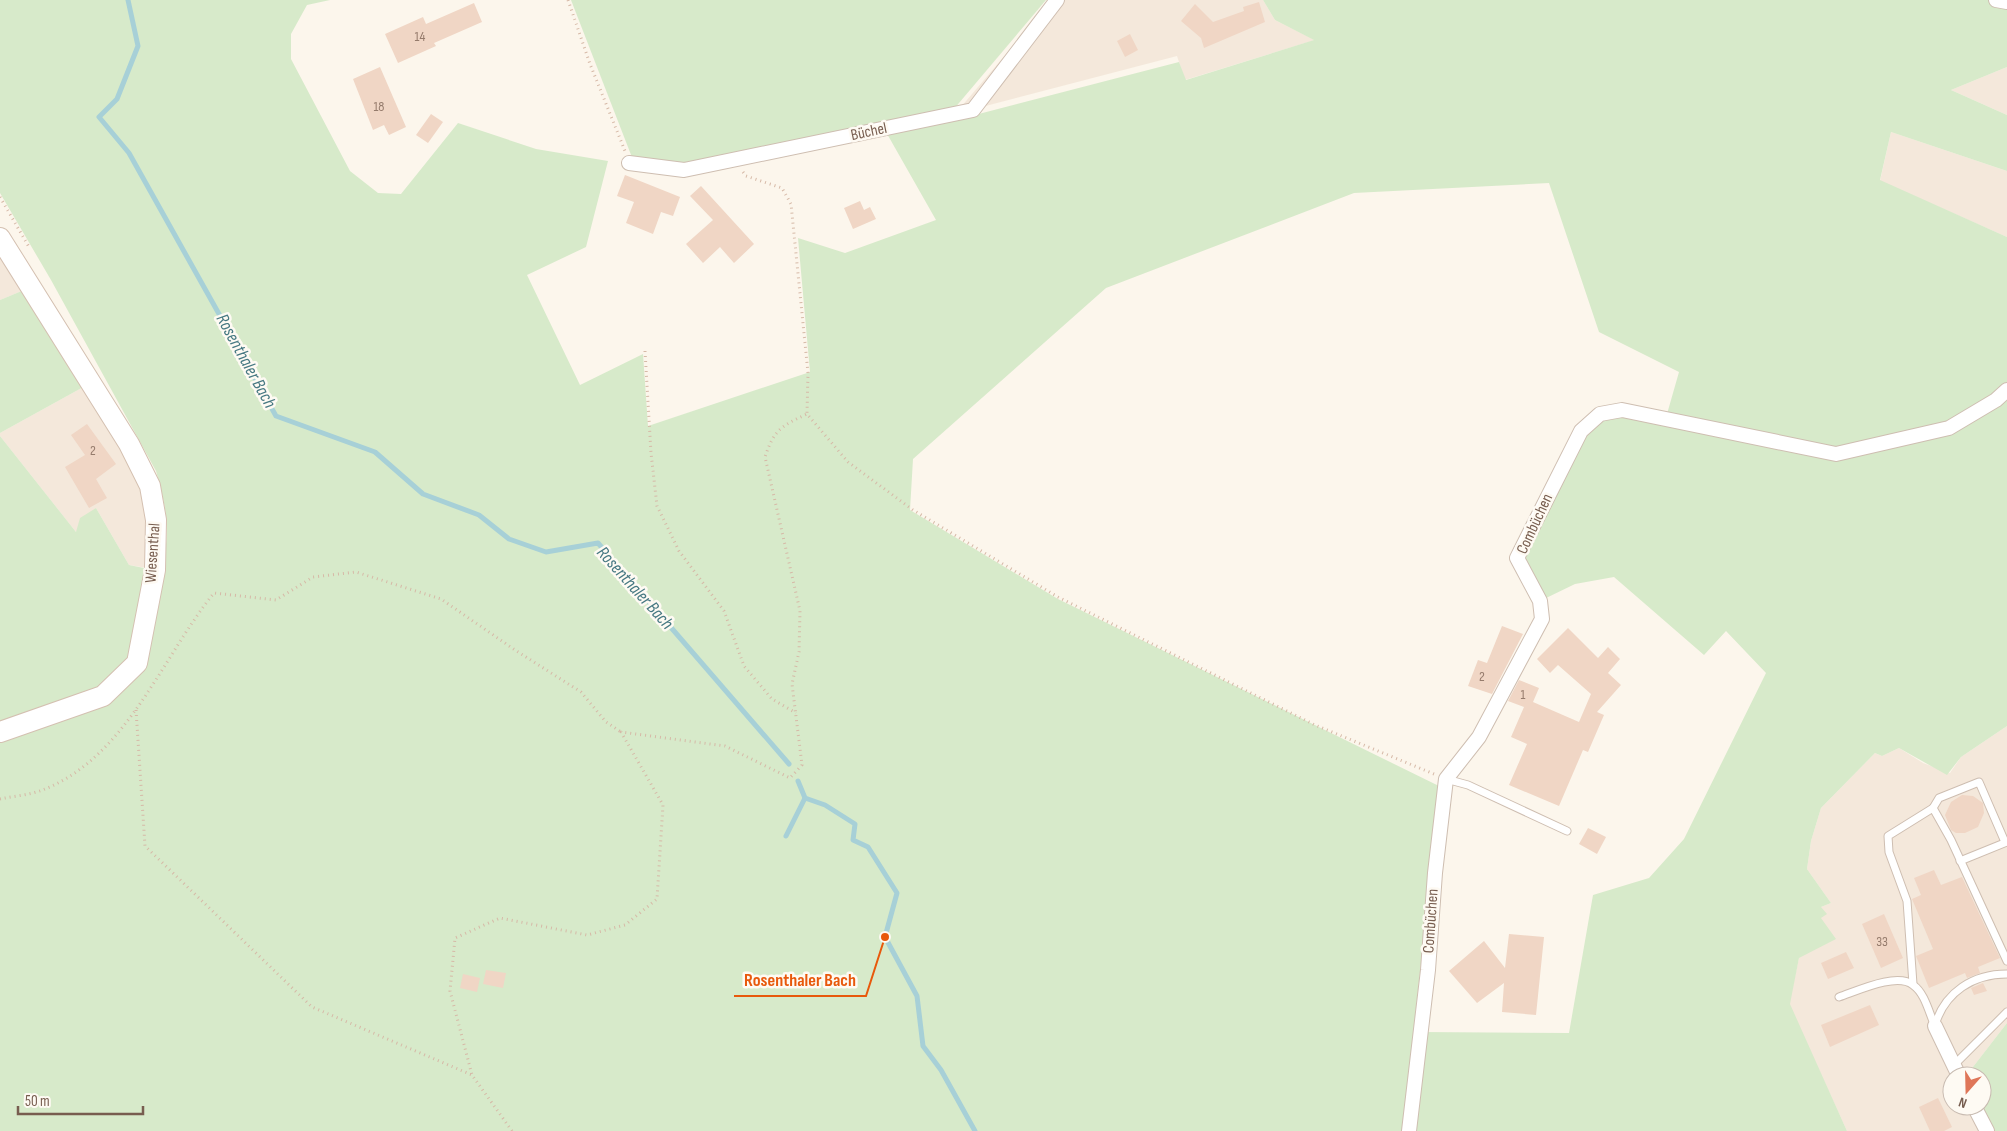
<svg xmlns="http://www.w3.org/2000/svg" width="2007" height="1131" viewBox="0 0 2007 1131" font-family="'Sofia Sans Condensed',sans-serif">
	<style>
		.residential { fill: #f4e8db }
		.green { fill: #d7eaca }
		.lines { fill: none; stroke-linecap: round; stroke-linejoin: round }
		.stream { stroke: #a7d0d7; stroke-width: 5 }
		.building { fill: #f0d6c5 }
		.lane-casing { stroke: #cebeb1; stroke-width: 9 }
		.street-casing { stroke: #cebeb1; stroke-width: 16 }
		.secondary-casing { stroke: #d4c0b1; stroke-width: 22 }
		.path { stroke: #d6b9a7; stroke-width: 3; stroke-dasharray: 1 4; stroke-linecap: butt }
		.lane { stroke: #fff; stroke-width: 7 }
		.street { stroke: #fff; stroke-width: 14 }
		.secondary { stroke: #fff; stroke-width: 20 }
		.labels { text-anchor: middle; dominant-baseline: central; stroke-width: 5; stroke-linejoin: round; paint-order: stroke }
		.number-label { font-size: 14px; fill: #957b6c }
		.street-label { font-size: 16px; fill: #775d4f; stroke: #fefaf3 }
		.water-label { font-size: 18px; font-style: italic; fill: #467882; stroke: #fefaf3 }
		.leader { fill: none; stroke: #e8590c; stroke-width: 2 }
		.callout-dot { fill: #e8590c; stroke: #fefaf3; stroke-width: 2 }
		.callout-label { font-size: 18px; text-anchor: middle; font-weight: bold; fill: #e8590c; stroke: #fefaf3; stroke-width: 5; stroke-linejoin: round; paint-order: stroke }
	</style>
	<rect width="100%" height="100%" fill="#fcf6ec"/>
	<g class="residential">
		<polygon points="1052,0 1263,0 1275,20 1315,40 1185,80 1177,56 955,114"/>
		<polygon points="2007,67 2007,115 1951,90"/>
		<polygon points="1891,132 2007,171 2007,237 1880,181"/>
		<polygon points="0,246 24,290 0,300"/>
		<polygon points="87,385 147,488 153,569 129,565 96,508 76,532 0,436 0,433"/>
		<polygon points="2007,726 2007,1023 1966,1076 1952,1076 1952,1106 1971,1106 1983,1131 1847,1131 1789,1004 1799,958 1821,917 1821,907 1831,903 1807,869 1811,841 1821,808 1875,753 1882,756 1899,748 1923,763 1950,773 1961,757"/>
	</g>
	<g class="green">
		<path d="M0,0h330l-23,5 -16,29v25l59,112 28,22 23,1 57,-71 78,26 72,12 -22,86 -59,28 53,110 63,-31 5,72 162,-54 -12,-134 47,15 91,-33 -50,-88 62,-10 231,-60 7,18 128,-40 -39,-20 -12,-20h744v67l-56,23 56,25v56l-116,-39 -11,48 127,57v149l-60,38 -115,26 -165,-36 12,-42 -80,-40 -50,-149 -195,10 -248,95 -193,171 -3,51 148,89 383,188 -39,344h-1402v-695l76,96 4,-14 16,-10 33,57 30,6c14,-35 7,-65 -3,-100l-105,-191 -51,-87z"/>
		<polygon points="571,0 1046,0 948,116 684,167 633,160"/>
		<polygon points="24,290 87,385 0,433 0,300"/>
		<polygon points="2007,393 2007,726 1961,757 1947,775 1899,748 1882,756 1875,753 1821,808 1811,841 1807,869 1831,903 1821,907 1827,914 1821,918 1836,939 1799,958 1790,1004 1847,1131 1409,1131 1420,1032 1569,1033 1593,895 1649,878 1684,839 1766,673 1726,631 1704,655 1614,577 1575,584 1542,600 1519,559 1582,433 1600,417 1621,413 1835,457 1949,431"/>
		<polygon points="2007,1023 2007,1131 1991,1131 1979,1106 1982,1106 1982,1076 1966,1076"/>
	</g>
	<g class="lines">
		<g class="stream">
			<polyline points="128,0 138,46 117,99 99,117 129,153 276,416 375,452 423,494 479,515 509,539 546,552 598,543 789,764"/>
			<polyline points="798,781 805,798 825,805 855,824 853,840 868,847 897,893 885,937 917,996 923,1046 941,1070 975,1131"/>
			<polyline points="786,836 805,798"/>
		</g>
	</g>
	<g class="building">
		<polygon points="1259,2 1265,22 1204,48 1201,38 1181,21 1195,4 1213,22 1244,11 1243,7"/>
		<polygon points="474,3 482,22 434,43 436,46 398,63 385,34 423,17 426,24"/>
		<polygon points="1130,34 1138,50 1125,57 1117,41"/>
		<polygon points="380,67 406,127 389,135 384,125 373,130 353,79"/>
		<polygon points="431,114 443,122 428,143 416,135"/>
		<polygon points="625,175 680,197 673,216 661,212 653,234 626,223 634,202 617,196"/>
		<polygon points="701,186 754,244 734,263 720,247 703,263 686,244 713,220 690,196"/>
		<polygon points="860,201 864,210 870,207 876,219 853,229 844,208"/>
		<polygon points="87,424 116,464 96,479 107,498 89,508 65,467 85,455 71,435"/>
		<polygon points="1502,626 1523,634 1492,694 1468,686 1478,660 1487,663"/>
		<polygon points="1568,628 1598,658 1608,647 1620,659 1608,673 1621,685 1597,712 1604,715 1588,752 1583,750 1559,806 1509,785 1527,744 1511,737 1524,707 1508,701 1519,680 1539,688 1533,702 1579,722 1591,694 1558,665 1550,673 1537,659"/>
		<polygon points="1962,795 1973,796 1983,803 1984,813 1978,827 1965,833 1956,833 1951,830 1945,815 1951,802"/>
		<polygon points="1588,828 1606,837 1597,854 1579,844"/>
		<polygon points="1934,870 1941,885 1962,877 2000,958 1978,967 1980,973 1967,978 1965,973 1929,988 1916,956 1933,949 1912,899 1921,895 1914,878"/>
		<polygon points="1884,914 1903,958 1881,968 1862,924"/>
		<polygon points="1509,934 1544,937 1536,1015 1502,1012 1504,983 1477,1003 1449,971 1484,941 1505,968"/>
		<polygon points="1846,952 1854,968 1828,979 1821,963"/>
		<polygon points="486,970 506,973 503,988 483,984"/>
		<polygon points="463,974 480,978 477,992 460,988"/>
		<polygon points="1983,983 1987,991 1974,995 1971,988"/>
		<polygon points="1870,1005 1879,1025 1830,1047 1821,1025"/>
		<polygon points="1938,1098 1952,1127 1944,1131 1930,1131 1919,1107"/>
	</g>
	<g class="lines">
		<defs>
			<g id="lane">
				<polyline points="1446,779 1468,785 1567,831"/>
				<polyline points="1933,808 1939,798 1979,782 2005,842"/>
				<polyline points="1960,861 2007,842"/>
				<polyline points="1913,984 1907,901 1889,852 1888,836 1933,808 1951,840 2007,961"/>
				<path d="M1839,997c18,-6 58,-25 74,-12 12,8 16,28 22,41"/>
				<path d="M1935,1025c10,-33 38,-51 72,-51"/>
				<polyline points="1954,1065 2007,1012"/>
			</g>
			<g id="street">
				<polyline points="1996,0 2007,2"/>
				<polyline points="629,163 684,170 973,110 1057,0"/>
				<polyline points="1935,1026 1959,1076"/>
				<polyline points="1974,1106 1987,1131"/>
				<polyline points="1409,1131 1428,970 1435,873 1446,779 1479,737 1542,619 1540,601 1517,558 1581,431 1600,414 1622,410 1836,454 1949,428 1996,400 2007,390"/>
			</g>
			<polyline id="secondary" points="0,238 129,444 150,486 156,520 155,570 137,663 103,696 0,732"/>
		</defs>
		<use href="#lane" class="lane-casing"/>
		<use href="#street" class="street-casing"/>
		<use href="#secondary" class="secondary-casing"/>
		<g class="path">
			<polyline points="568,0 590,64 625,151"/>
			<polyline points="743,172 746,176 782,188 791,204 808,373 807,414 848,462 913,510 1058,597 1315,725 1434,774"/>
			<polyline points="0,197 29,247"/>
			<polyline points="645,351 651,453 657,506 679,551 724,611 744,666 772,699 796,713"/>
			<polyline points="136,710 145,846 312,1007 472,1075"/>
			<path d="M0,799c14,-3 31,-4 45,-10 82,-33 117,-132 169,-196l62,7 37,-23 43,-5 85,27 74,51 66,42 25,30 15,10"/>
			<path d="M512,1131l-40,-56 -22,-84 5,-53 45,-20 87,17 38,-10 32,-26 6,-94 -42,-73 104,14 65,32 12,-13 -10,-81 7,-32 1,-41 -35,-154c9,-27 16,-31 42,-43"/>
		</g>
		<use href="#lane" class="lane"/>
		<use href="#street" class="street"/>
		<use href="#secondary" class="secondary"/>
	</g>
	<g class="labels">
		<g class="number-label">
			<text x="420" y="36">14</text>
			<text x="379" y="106">18</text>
			<text x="93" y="450">2</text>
			<text x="1482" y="676">2</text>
			<text x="1523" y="694">1</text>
			<text x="1882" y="941">33</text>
		</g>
		<g class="street-label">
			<text transform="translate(869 132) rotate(-12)">Büchel</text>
			<text transform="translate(1535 524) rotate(-65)">Combüchen</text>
			<text transform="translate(153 553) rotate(-86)">Wiesenthal</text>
			<text transform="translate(1431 921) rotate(-86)">Combüchen</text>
		</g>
		<g class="water-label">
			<text transform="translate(246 361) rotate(61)">Rosenthaler Bach</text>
			<text transform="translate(635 588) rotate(48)">Rosenthaler Bach</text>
		</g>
	</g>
	<path class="leader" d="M885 937L866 996H734"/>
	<circle class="callout-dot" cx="885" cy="937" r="5"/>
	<g class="callout-label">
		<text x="800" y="986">Rosenthaler Bach</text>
	</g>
	<g transform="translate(1967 1091) rotate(200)"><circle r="24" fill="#fefaf3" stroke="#c8bbb1"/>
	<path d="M0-4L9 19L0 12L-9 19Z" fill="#df7658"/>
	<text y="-8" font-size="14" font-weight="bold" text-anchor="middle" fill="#775d4f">N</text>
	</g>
	<path d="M18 1106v8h125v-8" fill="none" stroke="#775d4f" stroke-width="2.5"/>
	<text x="25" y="1106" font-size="15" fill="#775d4f" stroke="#fefaf3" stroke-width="4" paint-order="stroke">50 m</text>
</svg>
